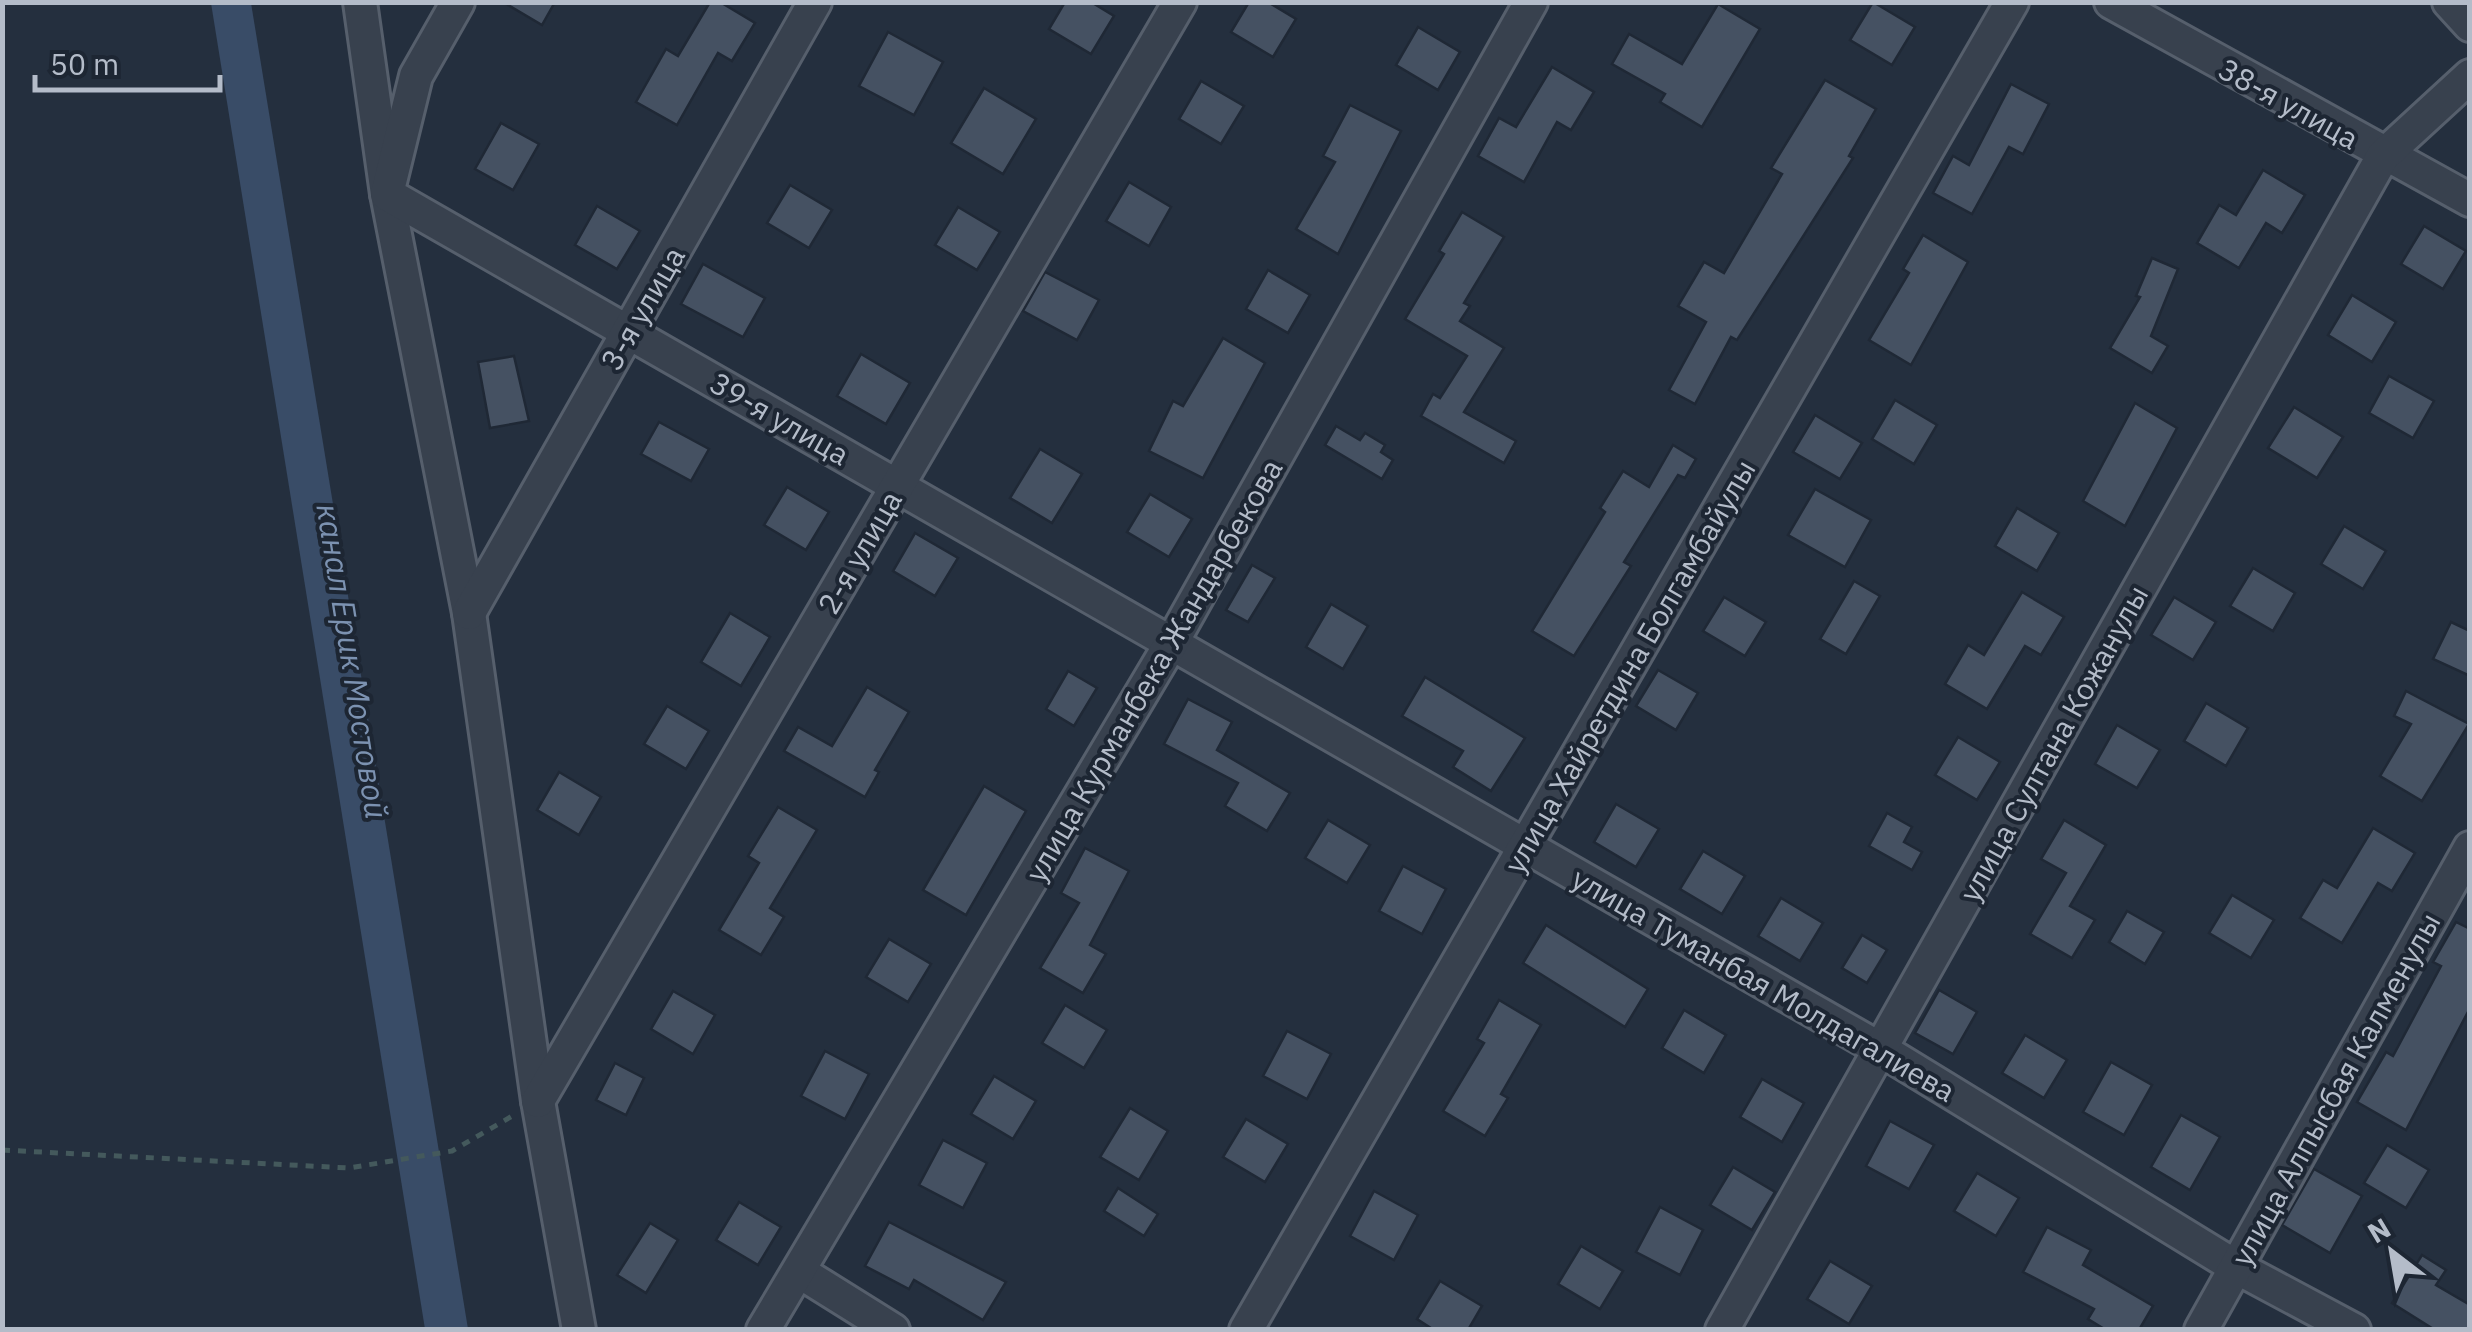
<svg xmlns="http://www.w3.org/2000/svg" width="2472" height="1332" viewBox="0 0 2472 1332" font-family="'IBM Plex Sans',sans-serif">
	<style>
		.water { fill: #394c67 }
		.building { fill: #455162; stroke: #1f2835; stroke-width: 2.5 }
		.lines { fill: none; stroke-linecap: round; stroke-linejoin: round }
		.minor-casing { stroke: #565f6c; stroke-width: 38 }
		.path { stroke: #44595c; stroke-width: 5; stroke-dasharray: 8 8; stroke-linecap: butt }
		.minor { stroke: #38414e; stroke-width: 32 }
		.labels { text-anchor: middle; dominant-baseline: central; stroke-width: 8; stroke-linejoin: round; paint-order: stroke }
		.street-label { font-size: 30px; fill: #b4bcc9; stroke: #1d2633 }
		.water-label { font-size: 32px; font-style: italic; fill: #7c92b1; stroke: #1d2633 }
	</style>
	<rect width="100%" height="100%" fill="#242f3e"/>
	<polygon class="water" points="211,3 251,3 468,1329 425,1329"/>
	<g class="building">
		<polygon points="503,2 555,2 542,25"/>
		<polygon points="710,2 720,2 755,23 732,61 718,53 677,125 636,102 666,49 678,56"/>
		<polygon points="1065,2 1091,2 1114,16 1091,54 1049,29"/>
		<polygon points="1249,2 1268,2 1296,19 1273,57 1231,32"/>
		<polygon points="1873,2 1915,27 1892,65 1850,40"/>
		<polygon points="1718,4 1760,29 1702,127 1660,102 1665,94 1612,64 1629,34 1682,64"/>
		<polygon points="1418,27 1460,52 1438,90 1396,65"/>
		<polygon points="888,32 943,62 914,115 859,86"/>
		<polygon points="1552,67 1594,92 1571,130 1557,122 1524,182 1478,156 1499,118 1516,127"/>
		<polygon points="1825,80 1876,109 1849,156 1853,158 1737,340 1731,337 1695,404 1669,390 1706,322 1678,306 1704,262 1724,273 1782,174 1771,168"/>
		<polygon points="1201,81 1244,106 1221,144 1179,119"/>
		<polygon points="2011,84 2049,104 2023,154 2009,147 1972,214 1933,193 1953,156 1969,165"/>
		<polygon points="984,88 1036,119 1003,174 951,143"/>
		<polygon points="1350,105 1401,131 1338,254 1296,229 1335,162 1323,156"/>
		<polygon points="501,123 539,144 513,190 475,169"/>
		<polygon points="2263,170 2305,195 2282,233 2266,223 2239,268 2197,243 2219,205 2236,215"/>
		<polygon points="1129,182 1171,207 1149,246 1106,221"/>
		<polygon points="790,185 832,210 809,248 767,223"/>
		<polygon points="597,206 640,231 617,269 575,245"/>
		<polygon points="958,207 1000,232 977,270 935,245"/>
		<polygon points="1462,212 1504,237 1464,303 1470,306 1460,321 1504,348 1464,412 1516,441 1504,463 1421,416 1433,394 1440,398 1467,356 1405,319 1444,254 1439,251"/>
		<polygon points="2424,226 2466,251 2443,289 2401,264"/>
		<polygon points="1923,235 1968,262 1911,365 1869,340 1909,273 1903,269"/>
		<polygon points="2152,258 2178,269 2151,336 2168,346 2152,373 2110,348 2140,297 2136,296"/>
		<polygon points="703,264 765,298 743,337 681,304"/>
		<polygon points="1268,270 1310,295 1288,333 1246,309"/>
		<polygon points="1045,272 1099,300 1077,340 1023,311"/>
		<polygon points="2352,295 2396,322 2372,362 2328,335"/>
		<polygon points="1223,338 1265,363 1203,478 1149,451 1173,401 1183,406"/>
		<polygon points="861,354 910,383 886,424 837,396"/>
		<polygon points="514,356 529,421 490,428 478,362"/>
		<polygon points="2389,376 2434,401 2413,438 2369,413"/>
		<polygon points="1895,400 1937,425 1914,464 1872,439"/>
		<polygon points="2135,403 2177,428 2125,526 2083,501"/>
		<polygon points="2294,407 2343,437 2317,478 2268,448"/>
		<polygon points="1815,415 1862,443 1840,479 1793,452"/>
		<polygon points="659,422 709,449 691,481 641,454"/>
		<polygon points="1336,426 1360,440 1365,433 1385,445 1381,452 1393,460 1382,479 1325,445"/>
		<polygon points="1673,445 1696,459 1685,478 1678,475 1624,562 1631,566 1574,656 1532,631 1605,512 1600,508 1623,471 1649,487"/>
		<polygon points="1040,449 1082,474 1052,523 1010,498"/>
		<polygon points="787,487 829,512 806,550 764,525"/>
		<polygon points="1815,489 1871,520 1845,567 1788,535"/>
		<polygon points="1150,494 1192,519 1169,557 1127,532"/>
		<polygon points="2017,508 2059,533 2037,571 1995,546"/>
		<polygon points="2344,526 2386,551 2363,589 2321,564"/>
		<polygon points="915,533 958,558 935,596 893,571"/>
		<polygon points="1252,565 1275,578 1248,622 1226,610"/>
		<polygon points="2253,568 2295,593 2273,631 2230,606"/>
		<polygon points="1854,581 1880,596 1846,654 1820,639"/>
		<polygon points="2022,592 2064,617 2041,655 2025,646 1987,709 1945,684 1968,645 1984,655"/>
		<polygon points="1724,597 1766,622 1745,656 1703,631"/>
		<polygon points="2174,597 2216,622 2193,660 2151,635"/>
		<polygon points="1331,604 1368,626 1343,669 1306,647"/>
		<polygon points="730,613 770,637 741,686 701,662"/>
		<polygon points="2451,622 2470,631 2470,676 2433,659"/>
		<polygon points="1658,670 1698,693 1676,730 1636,706"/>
		<polygon points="1068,671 1097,688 1074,726 1046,709"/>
		<polygon points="1425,677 1525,738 1491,791 1453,767 1463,751 1402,716"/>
		<polygon points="867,687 909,712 875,770 879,772 865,797 784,751 798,727 832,746"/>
		<polygon points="2406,691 2469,724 2422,801 2380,776 2411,724 2394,716"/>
		<polygon points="1188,699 1232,722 1217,750 1290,793 1267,831 1225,806 1238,783 1164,744"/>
		<polygon points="2206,703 2248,728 2226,766 2184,741"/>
		<polygon points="667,706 709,731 686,769 644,744"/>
		<polygon points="2117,725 2160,750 2137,788 2095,764"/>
		<polygon points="1958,737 2000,762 1977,800 1935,775"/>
		<polygon points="559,772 601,797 579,835 537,810"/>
		<polygon points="984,786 1026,811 966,915 923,890"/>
		<polygon points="1616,804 1659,829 1636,867 1594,842"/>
		<polygon points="778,807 817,830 770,908 784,917 761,955 719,930 759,863 748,856"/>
		<polygon points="1887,813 1912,827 1904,842 1922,852 1912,870 1869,846"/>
		<polygon points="1328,820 1370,845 1347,883 1305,858"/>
		<polygon points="2064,820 2106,845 2070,906 2095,920 2072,958 2030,934 2066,873 2041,859"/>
		<polygon points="2373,828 2415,853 2392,891 2378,883 2342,943 2300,918 2323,880 2337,888"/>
		<polygon points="1085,848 1129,871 1090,945 1106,954 1083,993 1040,968 1079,903 1061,893"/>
		<polygon points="1703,851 1745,876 1722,914 1680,889"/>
		<polygon points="1403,866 1446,889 1422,934 1379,911"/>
		<polygon points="2232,895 2274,920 2251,958 2209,933"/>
		<polygon points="1781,898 1823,923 1800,961 1758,936"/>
		<polygon points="2127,911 2164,932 2145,964 2109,942"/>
		<polygon points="2456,922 2470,929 2470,1008 2406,1130 2357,1102 2386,1052 2393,1056 2441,966 2433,962"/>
		<polygon points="1546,925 1648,989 1625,1027 1523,963"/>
		<polygon points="1862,935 1887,950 1867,983 1842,968"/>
		<polygon points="889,939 931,964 908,1002 866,977"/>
		<polygon points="1939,990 1977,1012 1953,1054 1915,1033"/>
		<polygon points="673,991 715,1015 693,1054 651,1029"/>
		<polygon points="1499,1000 1541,1025 1501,1094 1508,1098 1485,1136 1443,1111 1484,1043 1477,1039"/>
		<polygon points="1065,1005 1107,1030 1084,1068 1042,1043"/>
		<polygon points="1684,1010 1726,1035 1704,1073 1662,1048"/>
		<polygon points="1287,1031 1331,1054 1307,1099 1263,1076"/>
		<polygon points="2025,1035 2067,1060 2044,1098 2002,1073"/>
		<polygon points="825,1051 869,1074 845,1119 801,1096"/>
		<polygon points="2111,1062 2152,1085 2124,1135 2083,1112"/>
		<polygon points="615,1063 644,1078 626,1115 596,1100"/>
		<polygon points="994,1076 1036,1101 1013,1139 971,1114"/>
		<polygon points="1762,1079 1804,1103 1782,1142 1740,1117"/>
		<polygon points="1130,1108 1168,1131 1139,1180 1100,1157"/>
		<polygon points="2181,1115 2220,1137 2190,1190 2151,1167"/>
		<polygon points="1246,1119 1288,1144 1265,1182 1223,1157"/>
		<polygon points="1890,1121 1934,1145 1909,1189 1866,1166"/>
		<polygon points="943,1140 987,1163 963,1208 919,1185"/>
		<polygon points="2387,1145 2429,1170 2406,1208 2364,1183"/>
		<polygon points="1733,1167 1775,1192 1752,1230 1710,1205"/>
		<polygon points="2314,1169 2362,1196 2330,1253 2282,1225"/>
		<polygon points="1977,1173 2019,1198 1996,1236 1954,1211"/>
		<polygon points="1118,1188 1158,1214 1144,1236 1104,1211"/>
		<polygon points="1374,1191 1418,1215 1394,1260 1350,1236"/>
		<polygon points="739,1202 781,1227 758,1265 716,1240"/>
		<polygon points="1660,1207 1703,1230 1680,1275 1636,1252"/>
		<polygon points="889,1222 1006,1282 983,1320 914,1280 909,1289 865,1266"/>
		<polygon points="650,1223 678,1240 646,1293 617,1275"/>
		<polygon points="2047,1227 2091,1250 2083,1265 2153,1306 2139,1330 2106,1330 2088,1319 2094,1309 2023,1272"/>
		<polygon points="1581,1246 1623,1271 1600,1309 1558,1284"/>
		<polygon points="2422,1255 2446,1270 2436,1285 2470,1305 2470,1330 2435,1330 2392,1303"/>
		<polygon points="1830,1261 1872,1286 1849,1324 1807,1299"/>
		<polygon points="1440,1281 1482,1306 1468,1330 1434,1330 1417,1319"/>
	</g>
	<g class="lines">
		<defs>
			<g id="minor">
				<polyline points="360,2 387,194 469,613 538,1101 579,1330"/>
				<polyline points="458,2 416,76 387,194 1880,1049 2236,1267 2354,1330"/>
				<polyline points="2111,2 2470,200"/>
				<polyline points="2449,2 2470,25"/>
				<polyline points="469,613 815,2"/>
				<polyline points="538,1101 1180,2"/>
				<polyline points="800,1272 893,1330"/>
				<polyline points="763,1330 1172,642 1531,2"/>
				<polyline points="1246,1330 2012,2"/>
				<polyline points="1722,1330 2383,156 2470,76"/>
				<polyline points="2201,1330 2470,848"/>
			</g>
		</defs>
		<use href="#minor" class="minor-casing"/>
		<polyline class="path" points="2,1150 349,1168 452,1151 514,1115"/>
		<use href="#minor" class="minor"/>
	</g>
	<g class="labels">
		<g class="street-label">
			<text transform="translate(2289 103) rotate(29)">38-я улица</text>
			<text transform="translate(642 308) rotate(-60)">3-я улица</text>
			<text transform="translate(780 418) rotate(30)">39-я улица</text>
			<text transform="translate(859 552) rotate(-60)">2-я улица</text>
			<text transform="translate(1629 666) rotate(-60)">улица Хайретдина Болгамбайулы</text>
			<text transform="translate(1153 670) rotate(-60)">улица Курманбека Жандарбекова</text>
			<text transform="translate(2053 743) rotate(-61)">улица Султана Кожанулы</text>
			<text transform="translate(1764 984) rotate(30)">улица Туманбая Молдагалиева</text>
			<text transform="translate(2335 1089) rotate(-61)">улица Алпысбая Калменулы</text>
		</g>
		<g class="water-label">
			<text transform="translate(353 661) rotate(81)">канал Ерик Мостовой</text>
		</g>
	</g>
	<rect width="2472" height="1332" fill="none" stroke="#b4bcc9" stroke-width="10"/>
	<g transform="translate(2392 1252) rotate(329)" stroke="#1d2633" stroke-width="8" paint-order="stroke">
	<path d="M0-8L18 38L0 25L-18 38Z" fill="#b4bcc9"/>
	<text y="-15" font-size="28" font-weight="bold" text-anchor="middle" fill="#b4bcc9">N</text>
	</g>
	<path d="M35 75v15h185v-15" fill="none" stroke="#b4bcc9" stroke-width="5"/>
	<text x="50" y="75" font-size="30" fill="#b4bcc9" stroke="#1d2633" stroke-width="8" paint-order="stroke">50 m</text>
</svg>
